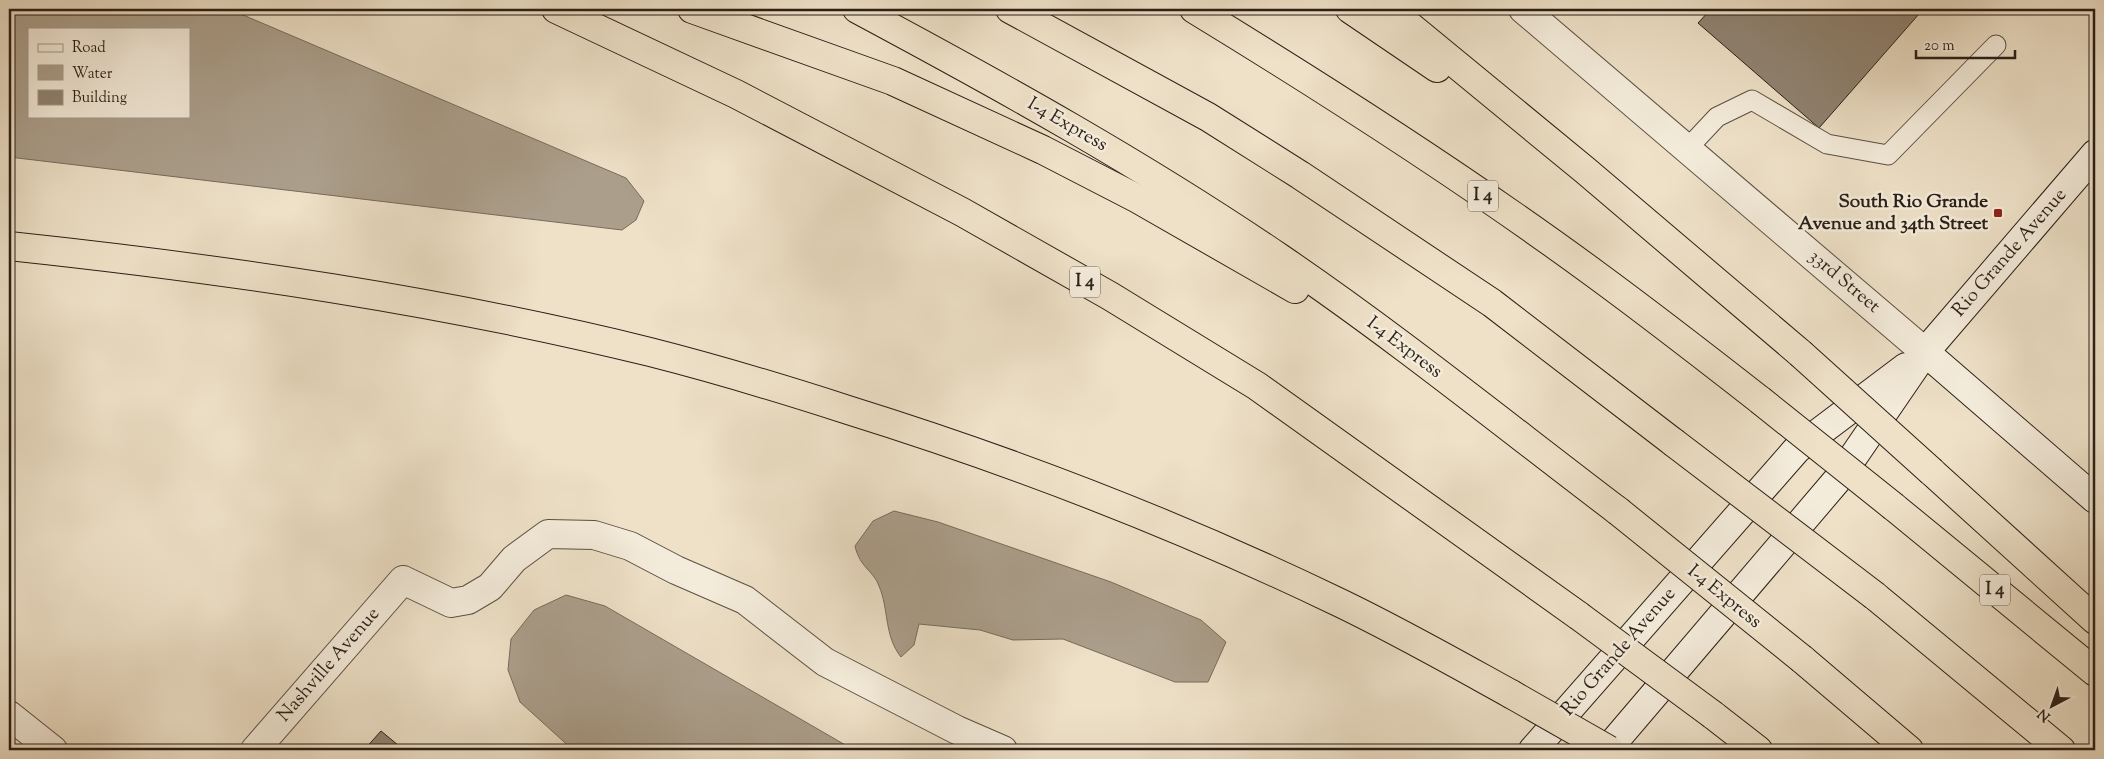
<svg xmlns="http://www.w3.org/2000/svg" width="2104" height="759" viewBox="0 0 2104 759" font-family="'Sorts Mill Goudy',serif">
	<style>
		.water { fill: #ab9f8c; stroke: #776c5d; fill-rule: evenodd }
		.building { fill: #908473; stroke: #2a1f17 }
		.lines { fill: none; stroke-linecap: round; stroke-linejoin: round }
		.lane-casing { stroke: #5b5043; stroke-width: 21 }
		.street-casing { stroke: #5b5043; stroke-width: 30 }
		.secondary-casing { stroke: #2a1f17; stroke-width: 30 }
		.highway-casing { stroke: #2a1f17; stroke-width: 30 }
		.lane { stroke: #f4ecdb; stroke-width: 19 }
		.street { stroke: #f4ecdb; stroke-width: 28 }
		.secondary { stroke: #f4ecdb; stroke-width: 28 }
		.highway { stroke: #eee1c8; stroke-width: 28 }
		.highway-bridge-casing { stroke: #2a1f17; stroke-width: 30; stroke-linecap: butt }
		.highway-bridge { stroke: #eee1c8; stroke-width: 28 }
		.poi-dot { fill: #8f2418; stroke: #f4ecdb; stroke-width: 2 }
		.labels { text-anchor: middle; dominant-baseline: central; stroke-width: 5; stroke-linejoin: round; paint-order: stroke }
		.shield { fill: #f4ecdb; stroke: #675c52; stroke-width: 1 }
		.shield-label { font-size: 18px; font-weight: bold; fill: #2a1f17 }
		.street-label { font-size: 19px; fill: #2a1f17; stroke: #f4ecdb }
		.poi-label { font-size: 19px; font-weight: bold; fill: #2a1f17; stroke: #f4ecdb; text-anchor: end }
	</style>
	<rect width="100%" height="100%" fill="#eee1c8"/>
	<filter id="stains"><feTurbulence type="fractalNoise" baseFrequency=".004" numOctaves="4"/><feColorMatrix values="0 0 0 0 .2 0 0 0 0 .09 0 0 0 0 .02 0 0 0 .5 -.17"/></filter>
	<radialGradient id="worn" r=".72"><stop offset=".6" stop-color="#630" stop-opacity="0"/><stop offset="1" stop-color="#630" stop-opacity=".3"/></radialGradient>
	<g class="water">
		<path d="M9,9h220l397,169 18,23 -8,19 -14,10 -613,-73zM29,29h160v87h-160z"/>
		<path d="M894,511l44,11 173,60 90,38 25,22 -18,40h-33l-112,-43 -50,1 -33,-10 -61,-6 -5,21 -13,12c-17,-21 -12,-48 -22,-71 -6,-16 -19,-18 -24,-40l18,-25z"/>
		<polygon points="566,595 605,606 854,750 573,750 520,702 508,670 511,639 534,610"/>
	</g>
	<g class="building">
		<polygon points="1711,9 1913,9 1919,14 1819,128 1698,23"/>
		<polygon points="381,731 404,750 364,750"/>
	</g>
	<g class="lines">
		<defs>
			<polyline id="lane" points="1687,149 1717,117 1752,100 1827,144 1888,155 1996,45"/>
			<g id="street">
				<polyline points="1523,9 1925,352"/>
				<polyline points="9,715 53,750"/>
				<polyline points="255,750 403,580 451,603 468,600 490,587 514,559 548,534 594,535 630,546 676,570 745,600 825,662 957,730 1003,750"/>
			</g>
			<g id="secondary">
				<polyline points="1925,352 2095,499"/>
				<polyline points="1533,750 1797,449 1906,367"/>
				<polyline points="1607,750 1838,479 1925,352 2095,154"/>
			</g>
			<g id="highway">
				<polyline points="556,9 736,94 962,212 1110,296 1257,386 1579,616"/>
				<polyline points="692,9 893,81 1043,150 1138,199 1295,289"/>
				<path d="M857,9c144,77 288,157 423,249 116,79 226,168 338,253"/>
				<polyline points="1010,9 1208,117 1300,175 1492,303 1673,442"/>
				<path d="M1194,9c136,83 272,170 401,265 56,41 110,83 165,126"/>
				<polyline points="1350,9 1437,68"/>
				<polyline points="1389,9 1586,171 1800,353"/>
				<path d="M9,246c216,23 430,54 641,106 67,17 133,37 198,58 167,52 330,115 488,191 59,28 117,61 175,93"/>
				<polyline points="1932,472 2095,620"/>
				<polyline points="1894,507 2095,672"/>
				<polyline points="1875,596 2061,750"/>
				<polyline points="1802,659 1909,750"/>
				<polyline points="1713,715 1758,750"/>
			</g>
		</defs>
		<use href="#lane" class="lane-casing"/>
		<use href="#street" class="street-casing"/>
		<use href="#secondary" class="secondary-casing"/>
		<use href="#highway" class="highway-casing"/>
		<use href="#lane" class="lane"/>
		<use href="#street" class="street"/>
		<use href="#secondary" class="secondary"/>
		<use href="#highway" class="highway"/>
		<defs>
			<g id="highway-bridge">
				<polyline points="1800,353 1932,472"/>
				<polyline points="1760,400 1894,507"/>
				<polyline points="1673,442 1875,596"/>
				<polyline points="1618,511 1802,659"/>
				<polyline points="1579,616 1713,715"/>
				<polyline points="1511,694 1609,750"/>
			</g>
		</defs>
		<use href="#highway-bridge" class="highway-bridge-casing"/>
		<use href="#highway-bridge" class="highway-bridge"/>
	</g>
	<rect class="poi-dot" x="1993" y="208" width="10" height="10" rx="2.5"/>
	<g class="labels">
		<g class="shield">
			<rect x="1468" y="180.5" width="30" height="31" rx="4"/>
			<rect x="1070" y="266.5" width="30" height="31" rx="4"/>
			<rect x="1980" y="574.5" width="30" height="31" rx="4"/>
		</g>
		<g class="shield-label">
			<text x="1483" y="196">I 4</text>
			<text x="1085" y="282">I 4</text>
			<text x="1995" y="590">I 4</text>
		</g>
		<g class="street-label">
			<text transform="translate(1067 125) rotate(30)">I-4 Express</text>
			<text transform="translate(2010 253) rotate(-49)">Rio Grande Avenue</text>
			<text transform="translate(1844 282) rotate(40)">33rd Street</text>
			<text transform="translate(1404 348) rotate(37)">I-4 Express</text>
			<text transform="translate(1724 597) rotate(39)">I-4 Express</text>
			<text transform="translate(1619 652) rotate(-49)">Rio Grande Avenue</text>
			<text transform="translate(329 665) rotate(-49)">Nashville Avenue</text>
		</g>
		<g class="poi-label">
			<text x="1988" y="202">South Rio Grande<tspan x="1988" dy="22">Avenue and 34th Street</tspan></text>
		</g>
	</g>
	<rect width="2104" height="759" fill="none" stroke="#eee1c8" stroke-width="30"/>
	<rect x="10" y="10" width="2084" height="739" fill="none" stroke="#2a1f17" stroke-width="2.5"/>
	<rect x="15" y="15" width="2074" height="729" fill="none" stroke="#2a1f17"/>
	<rect x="28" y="28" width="162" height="90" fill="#f4ecdb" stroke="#a39a8d"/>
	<rect x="38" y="44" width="25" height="8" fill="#f4ecdb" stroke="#a39a8d"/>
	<text x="72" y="52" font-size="15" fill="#2a1f17">Road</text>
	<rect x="38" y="65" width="25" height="15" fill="#ab9f8c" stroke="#a39a8d"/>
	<text x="72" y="78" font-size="15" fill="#2a1f17">Water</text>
	<rect x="38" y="90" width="25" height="15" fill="#908473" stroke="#a39a8d"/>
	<text x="72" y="102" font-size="15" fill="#2a1f17">Building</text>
	<g transform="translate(2052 706) rotate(221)" stroke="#f4ecdb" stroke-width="4" paint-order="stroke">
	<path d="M0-4L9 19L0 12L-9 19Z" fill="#2a1f17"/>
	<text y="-8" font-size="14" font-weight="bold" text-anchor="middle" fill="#2a1f17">N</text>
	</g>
	<path d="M1916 50v8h99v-8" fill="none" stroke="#2a1f17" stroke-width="2.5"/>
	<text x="1924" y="50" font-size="15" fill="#2a1f17" stroke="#f4ecdb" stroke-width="4" paint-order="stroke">20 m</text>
	<rect width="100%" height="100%" filter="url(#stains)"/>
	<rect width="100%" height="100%" fill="url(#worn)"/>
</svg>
